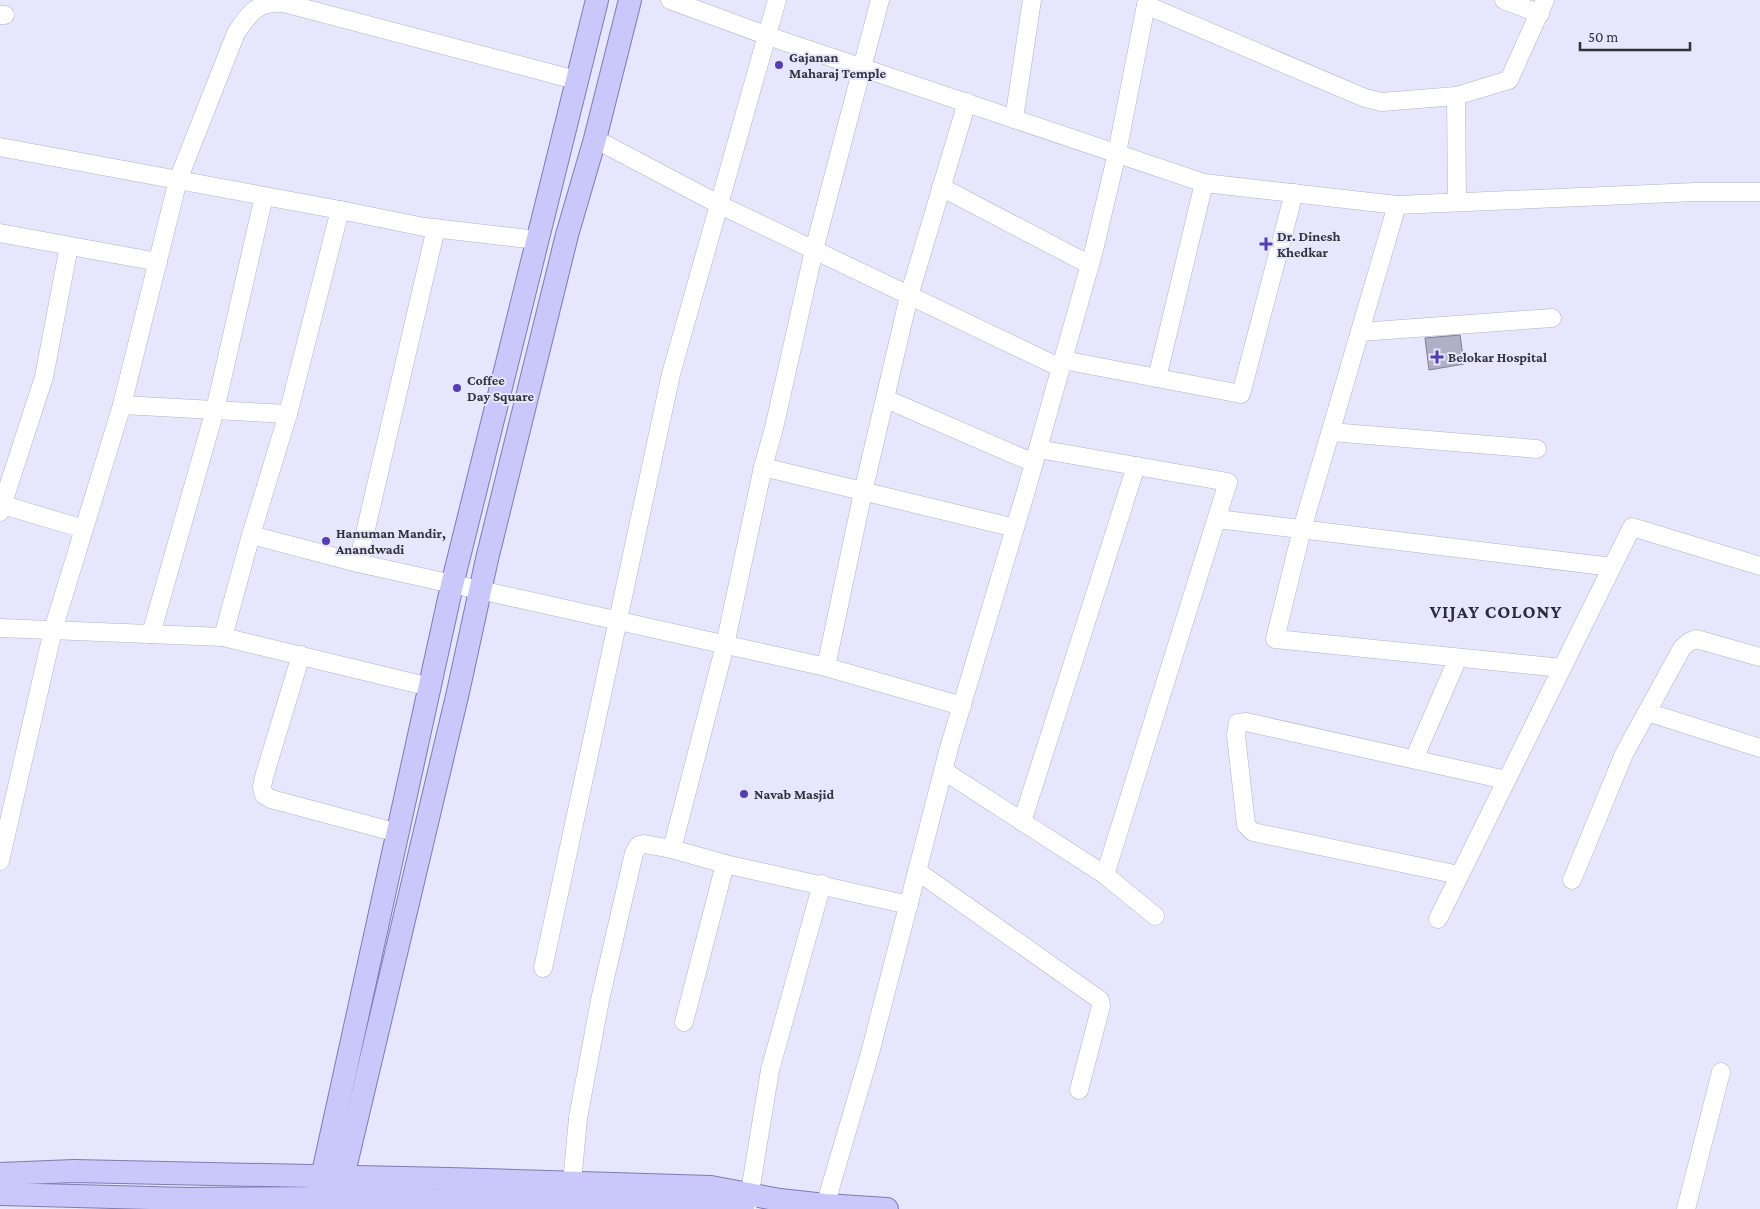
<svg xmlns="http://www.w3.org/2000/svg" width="1760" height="1209" viewBox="0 0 1760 1209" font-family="'Crimson Pro',serif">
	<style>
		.building { fill: #b0afc5; stroke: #7f7e92 }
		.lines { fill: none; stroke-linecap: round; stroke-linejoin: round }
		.minor-casing { stroke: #b3b2c8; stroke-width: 19 }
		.major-casing { stroke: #7e7bb5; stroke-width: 24 }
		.minor { stroke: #fff; stroke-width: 18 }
		.major { stroke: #cac7fa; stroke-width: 22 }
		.poi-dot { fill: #553db5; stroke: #e6e6fc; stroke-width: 2 }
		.labels { text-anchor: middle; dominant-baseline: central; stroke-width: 4; stroke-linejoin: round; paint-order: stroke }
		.poi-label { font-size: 14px; font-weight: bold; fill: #32323b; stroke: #e6e6fc; text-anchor: start }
		.district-label { font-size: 19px; font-weight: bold; letter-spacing: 1px; fill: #2c2b3c; stroke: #e6e6fc }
	</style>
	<rect width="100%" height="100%" fill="#e6e6fc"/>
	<polygon class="building" points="1460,335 1464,364 1429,370 1425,338"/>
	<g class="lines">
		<defs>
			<g id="minor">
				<polyline points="670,0 768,36 1204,183 1397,205 1695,192 1760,192"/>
				<polyline points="880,0 814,250 774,428 763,467 725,645 672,849 725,864 909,905"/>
				<polyline points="1504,0 1540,14"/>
				<polyline points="1146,5 1365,98 1382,102 1456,96"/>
				<polyline points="0,15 5,15"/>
				<polyline points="1014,119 1032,0"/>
				<polyline points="595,139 720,205 1061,368"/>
				<polyline points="0,147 340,210 424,227 537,240"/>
				<polyline points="941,187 1090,265"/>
				<polyline points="1457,202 1456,96 1509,80 1545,0"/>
				<polyline points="1397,205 1302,529 1275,639 1562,668"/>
				<polyline points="0,233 158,262"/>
				<polyline points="1360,332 1552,318"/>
				<polyline points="1063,360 1241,394 1294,193"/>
				<polyline points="1157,378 1204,183"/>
				<polyline points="886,399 1034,463"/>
				<polyline points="122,405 288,414"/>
				<polyline points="1331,432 1537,449"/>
				<polyline points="763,467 1015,528"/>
				<polyline points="0,504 84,529"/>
				<polyline points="0,512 44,377 69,246"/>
				<polyline points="1217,519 1612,567 1438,919"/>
				<polyline points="251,535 358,563 826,667"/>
				<polyline points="358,563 436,228"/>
				<polyline points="1612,567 1632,527 1760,566"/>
				<polyline points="0,628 223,637 430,687"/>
				<polyline points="151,634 215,410 264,196"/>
				<polyline points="223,637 251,535 288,414 340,210"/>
				<polyline points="301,655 264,777 262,787 264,795 271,799 398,833"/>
				<polyline points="962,706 826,667 863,492 909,296 967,102"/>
				<polyline points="1647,712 1760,748"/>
				<polyline points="1414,759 1458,658"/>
				<polyline points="944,771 1105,875 1228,482 1038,449"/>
				<polyline points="1022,822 1136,466"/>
				<path d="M0,861l53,-231 69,-225 56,-225 58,-147c14,-21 22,-32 48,-30l292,77"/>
				<polyline points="917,871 1100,1000 1101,1006 1079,1090"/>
				<polyline points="1105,875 1155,916"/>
				<polyline points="1459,875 1253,832 1246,825 1236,735 1238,723 1246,722 1506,780"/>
				<polyline points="1572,880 1624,754 1682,648 1689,642 1696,639 1760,657"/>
				<polyline points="543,968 671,374 777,0"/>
				<polyline points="684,1022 725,864"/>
				<polyline points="572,1183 578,1118 600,1000 634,853 639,845 644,844 672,849"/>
				<polyline points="748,1204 770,1070 822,884"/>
				<polyline points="824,1209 870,1053 949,748 1026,491 1094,250 1117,153 1147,0"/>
				<polyline points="1686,1209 1721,1072"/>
			</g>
			<g id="major">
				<polyline points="0,1174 74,1171 449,1179 711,1187 780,1200 825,1205 887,1209"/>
				<polyline points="0,1194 188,1199 341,1198 506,1202 744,1204"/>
				<polyline points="315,1209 452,585 597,0"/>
				<polyline points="340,1209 343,1177 458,692 487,559 567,235 595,139 630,0"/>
			</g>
		</defs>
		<use href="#minor" class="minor-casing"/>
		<use href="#major" class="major-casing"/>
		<use href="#minor" class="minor"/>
		<use href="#major" class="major"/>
	</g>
	<g class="poi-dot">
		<circle cx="779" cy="65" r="5"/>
		<path d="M1263.5 236.5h5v5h5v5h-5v5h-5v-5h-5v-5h5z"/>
		<path d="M1434.5 349.5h5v5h5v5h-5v5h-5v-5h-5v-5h5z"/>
		<circle cx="457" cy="388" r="5"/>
		<circle cx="326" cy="541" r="5"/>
		<circle cx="744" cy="794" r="5"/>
	</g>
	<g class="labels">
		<g class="poi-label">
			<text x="789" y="57">Gajanan<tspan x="789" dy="16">Maharaj Temple</tspan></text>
			<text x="1277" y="236">Dr. Dinesh<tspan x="1277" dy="16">Khedkar</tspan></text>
			<text x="1448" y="357">Belokar Hospital</text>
			<text x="467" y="380">Coffee<tspan x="467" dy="16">Day Square</tspan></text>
			<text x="336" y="533">Hanuman Mandir,<tspan x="336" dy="16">Anandwadi</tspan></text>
			<text x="754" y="794">Navab Masjid</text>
		</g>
		<g class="district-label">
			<text x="1496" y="611">VIJAY COLONY</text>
		</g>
	</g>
	<path d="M1580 42v8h110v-8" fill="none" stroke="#32323b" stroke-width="2.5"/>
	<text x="1588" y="42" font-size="15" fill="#32323b" stroke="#e6e6fc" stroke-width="4" paint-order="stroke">50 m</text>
</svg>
